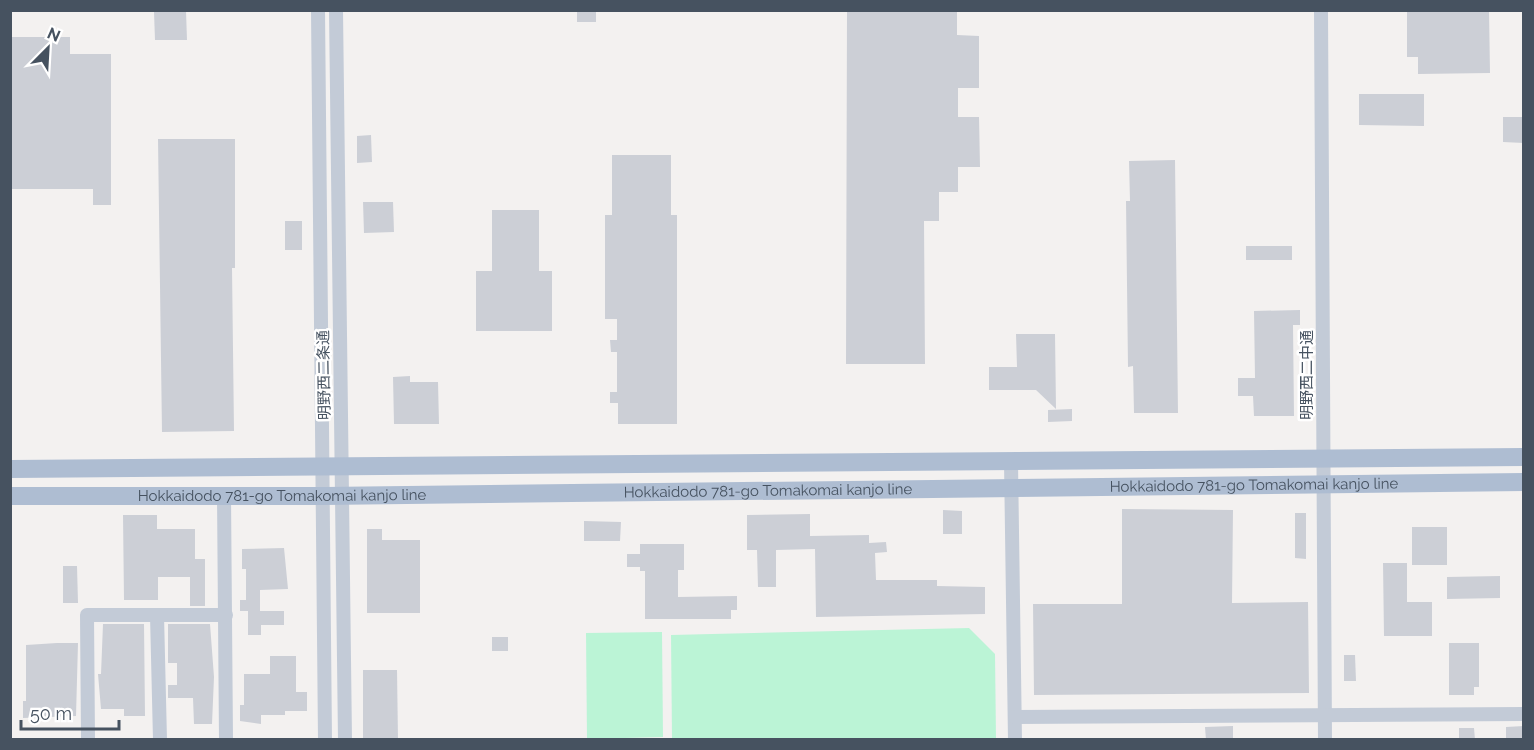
<svg xmlns="http://www.w3.org/2000/svg" width="1534" height="750" viewBox="0 0 1534 750" font-family="Raleway,'Noto Sans JP',sans-serif">
	<style>
		.green { fill: #bbf4d6 }
		.building { fill: #cccfd6 }
		.lines { fill: none; stroke-linecap: round; stroke-linejoin: round }
		.minor { stroke: #c3cbd7; stroke-width: 14 }
		.major { stroke: #aebdd2; stroke-width: 18 }
		.labels { text-anchor: middle; dominant-baseline: central; stroke-width: 5; stroke-linejoin: round; paint-order: stroke }
		.street-label { font-size: 15px; fill: #465260; stroke: #fff }
	</style>
	<rect width="100%" height="100%" fill="#f3f1f0"/>
	<g class="green">
		<polygon points="969,628 995,654 996,739 672,739 671,635"/>
		<polygon points="662,632 663,737 587,739 586,633"/>
	</g>
	<g class="building">
		<rect x="577" y="10" width="19" height="12"/>
		<polygon points="1407,10 1489,10 1490,73 1418,74 1418,57 1407,57"/>
		<polygon points="186,11 187,40 155,40 154,12"/>
		<polygon points="847,12 957,12 957,35 979,36 979,88 958,88 958,117 979,117 980,167 958,167 958,192 939,192 939,221 924,221 925,364 846,364"/>
		<polygon points="10,37 70,37 70,54 111,54 111,205 93,205 93,189 10,189"/>
		<polygon points="1359,94 1424,94 1424,126 1359,125"/>
		<polygon points="1503,117 1524,117 1524,143 1503,142"/>
		<polygon points="371,135 372,162 357,163 357,136"/>
		<polygon points="158,139 235,139 235,268 232,268 234,431 162,432"/>
		<polygon points="612,155 671,155 671,215 677,215 677,424 618,424 618,403 610,403 610,392 617,392 617,352 611,352 610,340 617,340 617,319 605,319 605,215 612,215"/>
		<polygon points="1175,160 1178,413 1134,413 1133,366 1128,367 1126,201 1130,201 1129,161"/>
		<polygon points="363,202 393,202 394,232 364,233"/>
		<polygon points="492,210 539,210 539,271 552,271 552,331 476,331 476,271 492,271"/>
		<rect x="285" y="221" width="17" height="29"/>
		<rect x="1246" y="246" width="46" height="14"/>
		<polygon points="1300,310 1300,325 1293,325 1294,416 1254,416 1253,396 1238,396 1238,378 1255,378 1254,311"/>
		<polygon points="1016,334 1055,334 1056,409 1036,390 989,390 989,367 1017,367"/>
		<polygon points="410,376 410,382 438,382 439,424 394,424 393,377"/>
		<polygon points="1072,409 1072,421 1048,422 1048,410"/>
		<polygon points="1122,509 1233,510 1232,603 1308,602 1309,693 1034,695 1033,604 1122,604"/>
		<polygon points="943,510 962,511 962,534 943,534"/>
		<polygon points="1295,513 1306,513 1306,559 1295,558"/>
		<polygon points="810,514 810,536 869,535 869,543 886,542 887,552 875,553 876,580 937,580 937,586 985,587 985,614 816,617 815,549 776,550 776,587 758,587 757,550 747,550 747,515"/>
		<polygon points="123,515 157,515 157,529 195,529 195,559 205,559 205,606 190,606 190,577 158,577 158,600 124,600"/>
		<polygon points="584,521 621,522 620,541 584,541"/>
		<rect x="1412" y="527" width="35" height="38"/>
		<polygon points="367,529 382,529 382,540 420,540 420,613 367,613"/>
		<polygon points="640,544 684,544 684,570 678,570 678,597 737,596 737,610 731,610 731,619 645,619 645,571 640,571 640,567 627,567 627,554 640,554"/>
		<polygon points="284,548 288,589 260,590 260,611 284,611 284,625 261,625 261,635 248,635 248,611 240,611 240,600 246,600 246,569 242,569 242,549"/>
		<polygon points="1383,563 1407,563 1407,602 1432,602 1432,636 1384,636"/>
		<polygon points="63,566 77,566 78,603 63,603"/>
		<polygon points="1500,576 1500,598 1447,599 1447,577"/>
		<polygon points="103,624 144,624 145,716 124,716 124,709 101,709 98,674 101,674"/>
		<polygon points="168,624 210,624 214,677 212,724 194,724 193,698 168,698 168,685 177,685 177,663 168,663"/>
		<rect x="492" y="637" width="16" height="14"/>
		<polygon points="57,643 78,643 76,716 23,718 23,701 26,701 26,645"/>
		<polygon points="1449,643 1479,643 1479,687 1474,687 1474,695 1449,695"/>
		<polygon points="1344,655 1355,655 1356,681 1344,681"/>
		<polygon points="270,656 296,656 296,692 307,692 307,711 285,711 285,715 261,715 261,724 240,721 240,705 244,705 244,674 270,674"/>
		<polygon points="363,670 397,670 398,740 363,740"/>
		<polygon points="1233,726 1233,740 1206,740 1205,727"/>
		<polygon points="1524,726 1524,740 1506,740 1506,727"/>
		<polygon points="1459,728 1474,728 1475,740 1459,740"/>
	</g>
	<g class="lines">
		<g class="minor">
			<polyline points="318,10 325,740"/>
			<polyline points="336,10 345,740"/>
			<polyline points="1321,10 1325,740"/>
			<polyline points="1011,462 1015,740"/>
			<polyline points="224,495 226,740"/>
			<polyline points="157,615 160,740"/>
			<polyline points="1015,717 1524,714"/>
			<polyline points="88,740 87,615 226,615"/>
		</g>
		<g class="major">
			<polyline points="10,469 1524,457"/>
			<path id="s1" d="M10,496h314l1200,-14"/>
		</g>
	</g>
	<g class="labels">
		<g class="street-label">
			<text transform="translate(324 375) rotate(-91)">明野西二条通</text>
			<text transform="translate(1307 375) rotate(-90)">明野西二中通</text>
			<text stroke="none"><textPath href="#s1" startOffset="1244">Hokkaidodo 781-go Tomakomai kanjo line</textPath></text>
			<text stroke="none"><textPath href="#s1" startOffset="758">Hokkaidodo 781-go Tomakomai kanjo line</textPath></text>
			<text stroke="none"><textPath href="#s1" startOffset="272">Hokkaidodo 781-go Tomakomai kanjo line</textPath></text>
		</g>
	</g>
	<rect width="1534" height="750" fill="none" stroke="#465260" stroke-width="24"/>
	<g transform="translate(48 48) rotate(24)" stroke="#ffffff" stroke-width="4.5" paint-order="stroke">
	<path d="M0-4.5L10 22L0 15L-10 22Z" fill="#465260"/>
	<text y="-9" font-size="16" font-weight="bold" text-anchor="middle" fill="#465260">N</text>
	</g>
	<path d="M21 720v9h98v-9" fill="none" stroke="#465260" stroke-width="3"/>
	<text x="30" y="720" font-size="18" fill="#465260" stroke="#ffffff" stroke-width="4.5" paint-order="stroke">50 m</text>
</svg>
